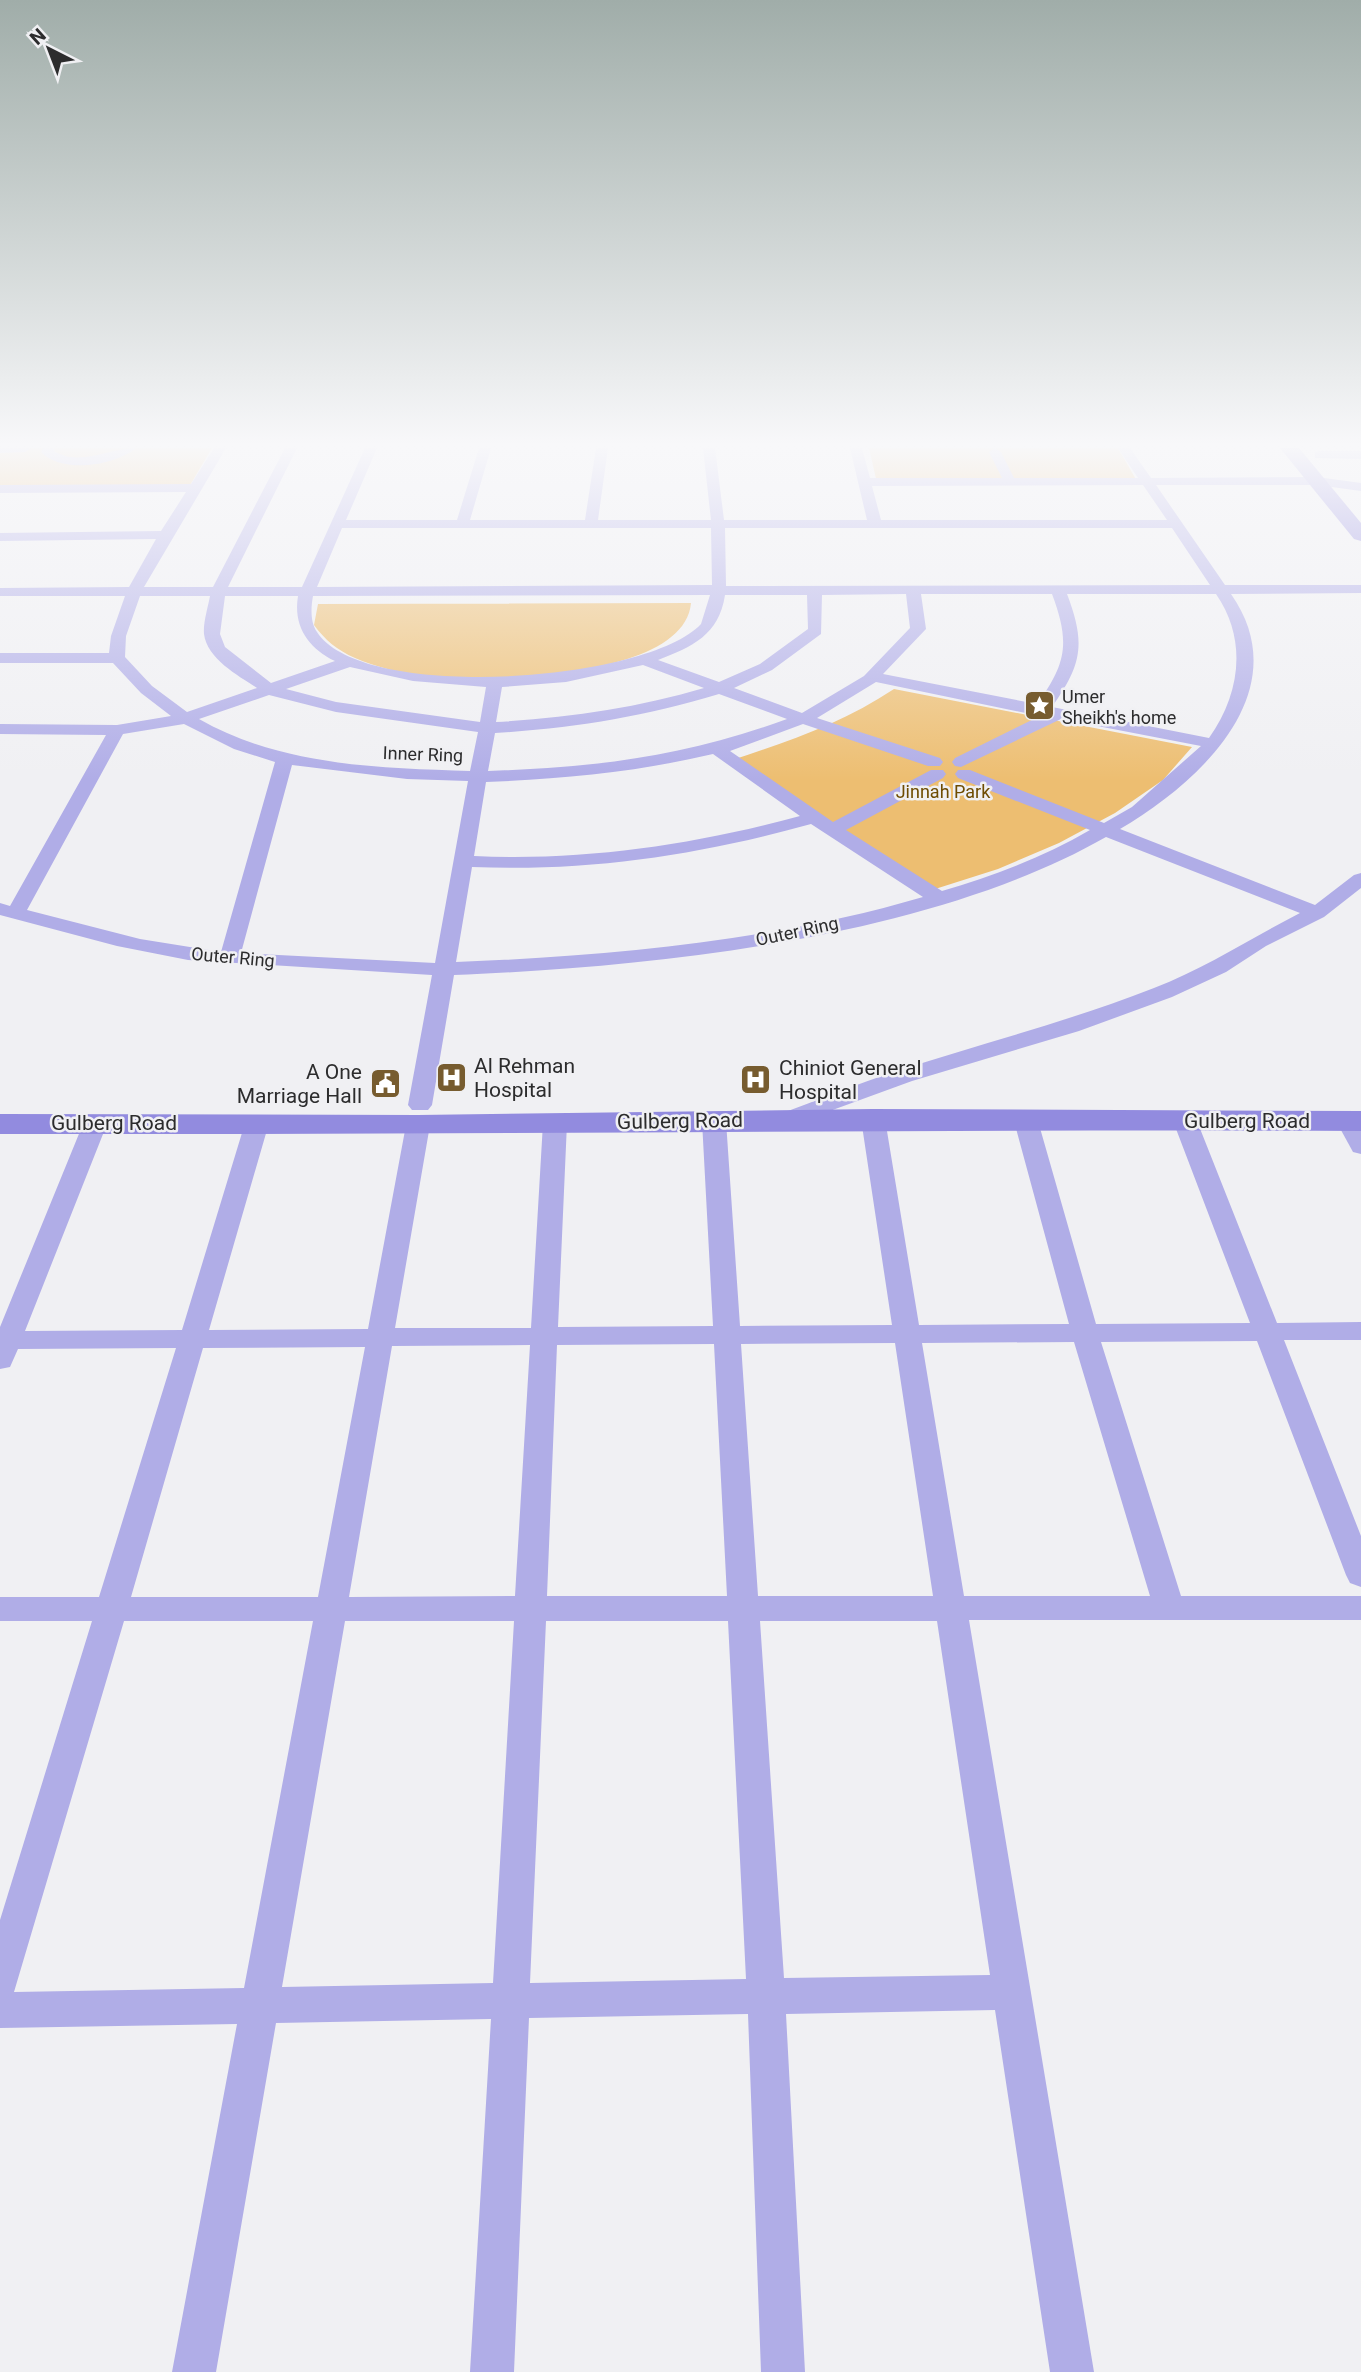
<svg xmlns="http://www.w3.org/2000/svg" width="1361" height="2372" viewBox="0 0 1361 2372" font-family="Roboto,sans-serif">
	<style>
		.green { fill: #edbe71 }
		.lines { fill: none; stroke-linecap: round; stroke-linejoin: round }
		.street { fill: #b0ade7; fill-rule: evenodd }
		.secondary { fill: #928bdf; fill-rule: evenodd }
		.labels { text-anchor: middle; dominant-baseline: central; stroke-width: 5; stroke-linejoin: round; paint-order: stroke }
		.far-poi-label { font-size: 18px; fill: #2c2c2d; stroke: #f0f0f3; text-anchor: start }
		.far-street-label { font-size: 18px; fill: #2c2c2d; stroke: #f0f0f3 }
		.far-park-label { font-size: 18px; fill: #6e4c02; stroke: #f0f0f3 }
		.poi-label { font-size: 21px; fill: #2c2c2d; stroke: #f0f0f3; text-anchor: start }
		.street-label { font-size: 21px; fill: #2c2c2d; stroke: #f0f0f3 }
	</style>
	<rect width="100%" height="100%" fill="#f0f0f3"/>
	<g class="green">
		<polygon points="0,448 212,448 189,487 0,488"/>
		<polygon points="869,448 1118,448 1138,483 877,483"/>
		<path d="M691,603c-7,77 -206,78 -264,73 -23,-2 -52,-9 -72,-18 -18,-8 -30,-18 -41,-33l4,-21z"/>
		<path d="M894,689l298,58 -29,33 -48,33 -56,30 -61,26 -66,21 -203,-129c58,-19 114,-38 165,-72z"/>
	</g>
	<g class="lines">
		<g class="street">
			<polygon points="0,448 31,448 25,452 0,453"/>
			<path d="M43,448h12l-1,3c25,16 55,-3 82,-3 -22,18 -74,26 -95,4z"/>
			<path d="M214,448h12l-82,139h69l72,-139h12l-69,139h74l63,-139h12l-31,72h111l22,-72h12l-21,72h115l11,-72h12l-10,72h113l-8,-72h12l9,72h143l-17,-72h12l8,30h132l-13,-26 6,-4 6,4 13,26h124l-20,-30h12l21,30 166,-1 44,6v8l-44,-6h-161l69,100h136v8l-130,1c68,97 -32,189 -111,235l195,76 39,-30 7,-2v15l-37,29 -58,29 -40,26 -54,25 -93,34 -167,50 -126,46 -8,-2 -4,-5 4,-5c39,-15 79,-31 119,-44 86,-28 173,-50 257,-83 52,-20 97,-50 146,-75l-194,-76c-177,101 -450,130 -652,138l-22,130 -4,5h-16l-4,-5 24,-130 -244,-15 -71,-14 -117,-31v-12l10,3 96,-171 -106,-1v-10l117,1 54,-9 -30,-23 -28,-30h-113v-10h109l2,-17 14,-40h-125v-8l129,-1 27,-48 -156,2v-8l161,-2 25,-39 -186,1v-8l191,-1zM1143,485l24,35h-286l-9,-34zM342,528h369l1,57 -395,2zM725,528h447l38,57 -484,1zM906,594l4,34 -46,48 -62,37 -68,-25 38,-18 49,-36 1,-39zM921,594h131c18,48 15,69 -15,110l-154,-30 43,-45zM1067,594h149c32,46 24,101 -7,144l-157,-31c30,-43 34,-63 15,-113zM710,595l-9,29c-54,58 -338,79 -384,8 -7,-10 -6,-25 -4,-36zM725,595h82l1,34 -48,35 -41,18 -61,-22c34,-13 61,-25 67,-65zM140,596h70c-2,11 -7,27 -6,38 3,25 35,42 53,54l-70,24 -35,-26 -27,-29 1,-21zM225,596h73c-5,30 10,52 37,65l-64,22 -46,-36 -5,-13zM643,665l61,23c-68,20 -136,30 -208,34l6,-35 64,-5zM350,667l63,14 73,6 -6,35 -144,-20 -50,-13zM876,682l164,34 -85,42 -3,4 3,4 6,1 100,-48 140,27 -69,61 -28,16 -134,-53h-12l-3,4 3,4 132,52c-46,27 -97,46 -148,61l-96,-61 97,-52 3,-4 -3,-4h-12l-98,52 -103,-71 73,-27 125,42h12l3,-4 -3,-4 -123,-40zM719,694l68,25c-104,38 -189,48 -299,52l7,-38c81,-5 146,-16 224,-39zM269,695l67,17 142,20 -8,39c-91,-3 -189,-5 -271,-52zM184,724l50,25 41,13 -54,190 -81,-13 -113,-29 96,-176zM713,754l87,62c-107,29 -216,45 -326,40l12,-74c77,-3 151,-10 227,-28zM292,765l115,14 61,2 -33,182 -194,-10zM811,824l112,73c-149,44 -312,59 -467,65l16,-95c116,5 228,-12 339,-43z"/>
			<polygon points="1319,451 1361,451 1361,459 1315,458 1315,452"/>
			<path d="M873,1112l8,2 4,5 34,206 150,-1 -55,-203 4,-5h16l4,5 58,203 154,-1 -77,-202 4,-5h16l4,5 80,202 84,-1v18h-77l77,196v51l-11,-4 -4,-8 -89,-234 -156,1 80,254h180v24h-392l125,752h-44l-55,-362 -209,4 19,358h-44l-13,-358 -219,4 -15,354h-44l21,-353 -215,4 -60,349h-44l65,-348 -237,4v-108l92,-299h-92v-24h99l77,-249 -158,1 -8,18 -10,2v-42l83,-203 4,-5h16l4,5 -82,207 157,-1 63,-207 4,-5h16l4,5 -60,207 159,-1 38,-204 4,-5h16l4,5 -35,203h136l12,-205 4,-5h16l4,5 -9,204 155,-1 -11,-205 4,-5h16l4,5 14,205 152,-1 -31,-206 4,-5zM1074,1342l76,254h-186l-42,-253zM895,1343l38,253h-175l-17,-252zM714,1344l13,252h-180l10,-251zM530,1345l-15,251 -166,1 43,-251zM365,1347l-47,250h-187l72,-249zM124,1621h189l-69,367 -230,4zM345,1621h169l-21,362 -211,4zM546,1621h182l18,358 -216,4zM760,1621h177l53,354 -206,3z"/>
			<polygon points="1348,1114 1356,1116 1361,1124 1361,1154 1353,1152 1336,1121 1340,1116"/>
		</g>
		<g class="secondary">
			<polygon points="1280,448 1299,448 1361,523 1361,541 1354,539"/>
			<path d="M873,1109l488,2v20c-454,-2 -907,4 -1361,3v-20l418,1z"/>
		</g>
	</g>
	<linearGradient id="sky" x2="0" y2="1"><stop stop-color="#a0ada9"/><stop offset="0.57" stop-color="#f8f8fa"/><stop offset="1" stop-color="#f8f8fa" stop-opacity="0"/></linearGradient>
	<rect width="1361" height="780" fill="url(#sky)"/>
	<defs>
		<symbol id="sight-square" viewBox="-11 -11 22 22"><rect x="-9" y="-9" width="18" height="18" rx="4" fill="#775c2f" stroke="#f0f0f3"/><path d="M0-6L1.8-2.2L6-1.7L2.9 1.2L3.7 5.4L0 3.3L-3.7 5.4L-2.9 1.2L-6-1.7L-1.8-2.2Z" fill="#fff"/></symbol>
		<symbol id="hospital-square" viewBox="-11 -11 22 22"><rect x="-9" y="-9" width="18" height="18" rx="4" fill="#775c2f" stroke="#f0f0f3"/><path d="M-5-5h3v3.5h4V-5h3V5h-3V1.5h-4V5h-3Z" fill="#fff"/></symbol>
		<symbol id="civic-square" viewBox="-11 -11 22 22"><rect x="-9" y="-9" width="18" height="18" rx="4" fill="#775c2f" stroke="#f0f0f3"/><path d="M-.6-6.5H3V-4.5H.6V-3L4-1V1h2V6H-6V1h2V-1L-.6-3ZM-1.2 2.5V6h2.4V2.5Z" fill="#fff"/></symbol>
	</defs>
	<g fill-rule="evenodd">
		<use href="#sight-square" x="1022" y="688" width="35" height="35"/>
		<use href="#hospital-square" x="434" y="1060" width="35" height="35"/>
		<use href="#hospital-square" x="738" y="1062" width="35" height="35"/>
		<use href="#civic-square" x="368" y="1066" width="35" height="35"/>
	</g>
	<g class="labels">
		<g class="far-poi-label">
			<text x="1062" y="696">Umer<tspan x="1062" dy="21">Sheikh's home</tspan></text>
		</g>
		<g class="far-street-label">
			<text transform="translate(423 754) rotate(2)">Inner Ring</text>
			<text transform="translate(797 931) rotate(-12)">Outer Ring</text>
			<text transform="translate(233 957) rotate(5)">Outer Ring</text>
		</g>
		<g class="far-park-label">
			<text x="943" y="791">Jinnah Park</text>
		</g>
		<g class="poi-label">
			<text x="474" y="1066">Al Rehman<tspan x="474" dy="24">Hospital</tspan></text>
			<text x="779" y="1068">Chiniot General<tspan x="779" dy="24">Hospital</tspan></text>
			<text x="362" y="1072" text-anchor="end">A One<tspan x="362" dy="24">Marriage Hall</tspan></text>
		</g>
		<g class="street-label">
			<text transform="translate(680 1121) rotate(-1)">Gulberg Road</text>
			<text x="1247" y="1121">Gulberg Road</text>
			<text x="114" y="1123">Gulberg Road</text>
		</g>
	</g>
	<g transform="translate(49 49) rotate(318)" stroke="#f0f0f3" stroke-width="5" paint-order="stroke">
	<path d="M0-5L12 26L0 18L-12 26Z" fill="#2c2c2d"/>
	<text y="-10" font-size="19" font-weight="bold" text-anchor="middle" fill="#2c2c2d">N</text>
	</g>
</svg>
